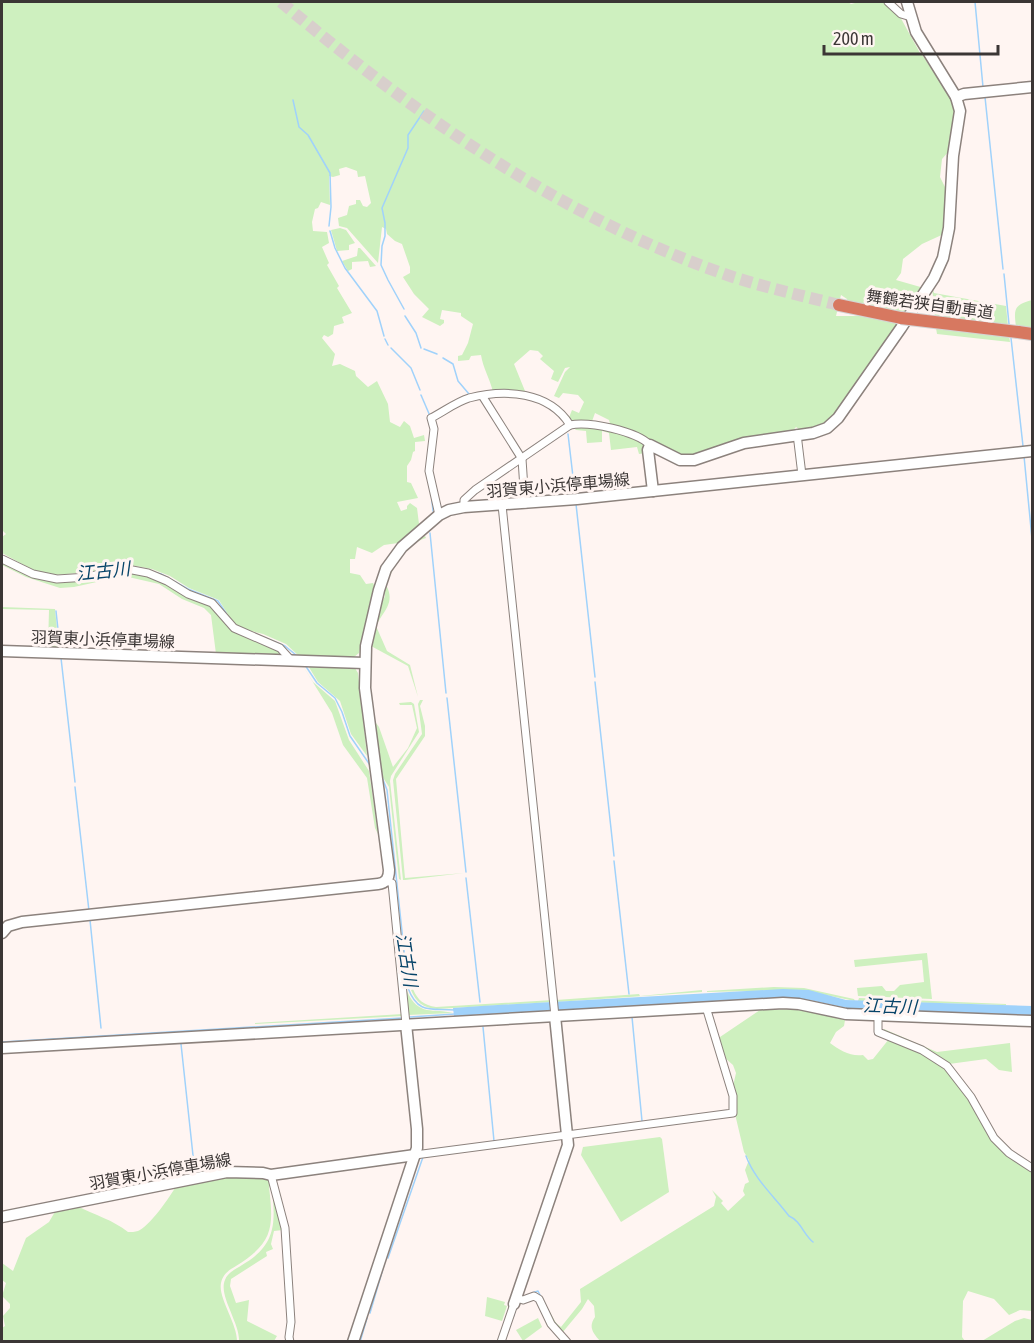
<svg xmlns="http://www.w3.org/2000/svg" width="1034" height="1343" viewBox="0 0 1034 1343" font-family="'Asap Condensed','Noto Sans JP',sans-serif">
	<style>
		.green { fill: #cef0bf }
		.water { fill: #a0d2fb }
		.lines { fill: none; stroke-linecap: round; stroke-linejoin: round }
		.stream { stroke: #a0d2fb; stroke-width: 1.5 }
		.highway-tunnel { stroke: #d8cfcc; stroke-width: 12; stroke-dasharray: 12 6; stroke-linecap: butt }
		.street-casing { stroke: #8c827d; stroke-width: 9 }
		.secondary-casing { stroke: #8c827d; stroke-width: 13 }
		.highway-casing { stroke: #d4d3d3; stroke-width: 14 }
		.street { stroke: #fff; stroke-width: 7 }
		.secondary { stroke: #fff; stroke-width: 10 }
		.highway { stroke: #d77860; stroke-width: 12 }
		.highway-bridge-casing { stroke: #d4d3d3; stroke-width: 14; stroke-linecap: butt }
		.highway-bridge { stroke: #d77860; stroke-width: 12 }
		.labels { text-anchor: middle; dominant-baseline: central; stroke-width: 6; stroke-linejoin: round; paint-order: stroke }
		.street-label { font-size: 16px; fill: #3b3635; stroke: #fff5f2 }
		.water-label { font-size: 18px; font-style: italic; fill: #074469; stroke: #fff5f2 }
	</style>
	<rect width="100%" height="100%" fill="#fff5f2"/>
	<g class="green">
		<path d="M2,2h846l3,2 8,-2h26l13,11 22,40 3,3 24,37 6,4 3,9 -7,45 -7,8 -2,18 7,14 -1,42 -24,11 -19,15 -2,14 -5,7 28,8 -16,26 -22,-4 -4,-4 -34,-4 -1,-3 -6,-4 -5,21h23l43,7 -71,100 -30,8 -5,-4 -5,6 -103,26 -77,-32 -2,-7 -14,-7 -4,11 -23,-4 4,-10 7,3 5,-11 -6,-7 -15,-2 -4,5 -5,-2 11,-24 5,-5 -5,1 -7,14 -7,-3 3,-8 -14,-12 3,-3 -5,-5 -8,-1 -16,14 11,27 -32,1c-3,-13 -10,-24 -12,-37l-10,1 -2,4 -11,1v-5l4,-1 6,-12 5,-19 -12,-8v-3l-19,-3 -2,9 4,1v3l-4,3 -18,-9 7,-8 -15,-15 -11,-17 7,-4v-6l-8,-23 -7,-3 -8,-7 -1,-5 -4,-2 -4,36 -31,-35 -8,-2 -1,-8 9,-3 2,-9 7,-2v-4h4l3,6 4,1 4,-4 -6,-27 -7,1 -1,-6 -11,-4 -7,2 1,6 -7,2 -4,-1 1,29 -9,-3 -3,6 -3,1 -3,13 1,9 14,1 2,11 -7,4 7,16 -2,2 12,21 -2,2 15,25 -10,4 2,6 -10,3 -1,8 -5,3 -4,-2 -2,3 13,16 -3,12 8,-2 15,7 1,5 12,11 9,-6 11,23 2,18 10,5 4,-6 6,5 4,12 10,-3 1,6 -10,1v9l-2,1 -2,8 -4,6v16l4,1 7,15 -21,4 4,9 6,-2v-3l3,-3 7,5 2,16 -21,19 -14,2 -12,8 -15,-6 -2,12h-5v14l10,2 6,9 7,-1 1,2 -15,68 -5,4h-54l-14,-13 -23,-10 -19,-5 -11,-6 -14,-23 -30,-12 -19,-12 -18,-7 -27,-5 -36,8 -33,3 -23,-5 -31,-17v-16l4,-3 -4,-4z"/>
		<polygon points="340,228 346,230 355,243 349,245 349,250 337,251 331,230"/>
		<polygon points="358,248 360,248 376,266 370,267 368,261 352,262 352,269 348,271 342,261 357,256"/>
		<polygon points="932,286 934,293 1006,306 1008,327 935,319"/>
		<path d="M1032,300v27h-16c-2,-17 -3,-22 16,-27z"/>
		<polygon points="936,328 1009,336 1010,342 937,334"/>
		<polygon points="582,426 608,430 642,440 646,453 639,454 637,447 611,450 609,433 602,431 602,442 587,443 586,431 576,430 573,427"/>
		<path d="M425,536l1,2c-20,6 -33,29 -40,47 10,18 -3,26 -10,41l11,25 23,14 8,32 -10,-31 -37,-20 5,-29 9,-21 -2,-8 6,-15 13,-19 17,-16z"/>
		<polygon points="2,560 45,579 114,571 137,571 208,603 223,619 267,643 286,656 216,654 211,615 204,608 182,599 159,584 124,576 74,587 60,588 26,577 2,565"/>
		<polygon points="2,607 55,609 59,649 43,647 48,646 49,610 2,609"/>
		<polygon points="301,663 313,682 335,701 349,740 369,771 378,834 375,828 367,778 343,745 332,713"/>
		<polygon points="307,664 353,665 358,673 367,756 351,734 340,701 318,682"/>
		<polygon points="420,700 423,700 420,706 425,726 425,736 396,779 405,878 464,873 405,880 403,880 393,780 395,774 422,734 418,704"/>
		<polygon points="411,702 414,704 419,732 391,776 390,781 401,880 399,879 389,787 377,768 373,724 376,723 379,727 393,767 408,748 417,728 412,705 400,705 399,703"/>
		<polygon points="927,953 932,999 858,996 857,988 882,986 886,991 894,991 900,985 924,982 922,960 855,967 854,960"/>
		<polygon points="774,987 804,988 854,999 855,1001 801,990 707,992 707,991"/>
		<path d="M413,989c5,12 11,16 23,18l117,-7v2l-116,7c-14,-1 -21,-7 -26,-19z"/>
		<polygon points="702,990 702,992 557,1002 556,1000 639,994 640,996"/>
		<path d="M407,991c11,26 27,17 46,22l-45,2 -3,-23z"/>
		<polygon points="859,998 1006,1004 1006,1005 858,1001"/>
		<path d="M798,1009l47,11 -1,6 -8,6 -6,11c9,7 21,14 33,12l5,5 5,-1 16,-20 42,17 23,20 34,55 44,39v141l-12,-1 -11,5 -15,-16 -26,-8 -5,10 -1,36 3,4h-365c-7,-8 -12,-14 -5,-24l-1,-11 -6,-7 -6,10 -20,24 -10,-12 -5,-14 9,16 5,4 20,-25 -1,-13 134,-83 2,-9 -4,-7 11,11 -2,2 7,8 17,-16 -2,-4 2,-7 4,-2 -4,-12 4,-10 -5,-8 -9,-38 -2,-28 3,-13 -3,-8 -8,-7 -6,-18 1,-3 40,-27z"/>
		<polygon points="403,1014 403,1016 255,1024 255,1023"/>
		<polygon points="884,1029 937,1052 1010,1043 1012,1072 999,1070 986,1059 949,1064 923,1047 884,1032"/>
		<polygon points="660,1137 662,1139 669,1192 621,1222 581,1155 583,1147"/>
		<path d="M227,1174l40,2 4,7 -2,4c5,41 4,56 -33,79 -7,4 -13,8 -15,17 -3,15 16,40 16,58h-235v-13l3,-2 -2,-10 7,-8v-4l-8,-8 4,-13 -4,-3v-17l11,8 13,-33 23,-16 7,-12 21,-4c18,9 36,14 51,26 3,0 7,0 10,-1 10,-3 33,-35 38,-45z"/>
		<path d="M272,1190l11,40 -9,1 -3,13 2,5 -7,3 1,4 -36,23 -1,7 6,17 13,-3 -2,21 30,15 -3,5h-35c1,-18 -21,-46 -14,-61 2,-7 11,-11 17,-15 33,-19 34,-40 30,-75z"/>
		<polygon points="487,1297 505,1302 504,1305 507,1306 502,1321 485,1316"/>
		<polygon points="538,1318 542,1327 523,1341 516,1330"/>
		<polygon points="1024,1318 1032,1320 1032,1341 982,1341 1015,1321"/>
	</g>
	<polygon class="water" points="783,989 809,990 846,1000 1032,1006 1032,1015 856,1010 809,1000 786,998 454,1016 453,1008 481,1006"/>
	<g class="lines">
		<g class="stream">
			<polyline points="975,2 983,87"/>
			<polyline points="985,97 1003,269"/>
			<polyline points="293,100 299,127 308,135 330,173 331,207 329,226"/>
			<polyline points="330,231 335,248 345,268 377,311 384,336"/>
			<polyline points="1004,274 1009,324"/>
			<polyline points="404,309 388,280 381,265 382,246 385,236 385,223 382,208 408,148 408,135 424,111"/>
			<polyline points="405,316 416,333 421,348"/>
			<polyline points="1011,338 1023,446"/>
			<polyline points="385,339 388,345"/>
			<polyline points="391,348 411,368 420,390"/>
			<polyline points="424,349 437,354"/>
			<polyline points="443,358 453,364 458,381 469,394"/>
			<polyline points="421,395 430,416"/>
			<polyline points="568,434 575,494"/>
			<polyline points="1024,456 1032,539"/>
			<polyline points="432,501 433,511"/>
			<polyline points="576,504 595,677"/>
			<polyline points="430,533 446,693"/>
			<polyline points="125,565 161,574 188,589 218,601 226,613"/>
			<polyline points="102,570 118,566"/>
			<polyline points="56,611 60,648"/>
			<polyline points="253,633 285,646 296,655"/>
			<polyline points="61,658 75,782"/>
			<polyline points="305,665 317,683 335,698 342,712 350,736 370,765"/>
			<polyline points="595,682 614,856"/>
			<polyline points="447,698 466,872"/>
			<path d="M382,777l5,13 21,198c10,27 24,20 47,22"/>
			<polyline points="75,787 89,911"/>
			<polyline points="614,861 629,994"/>
			<polyline points="466,878 480,1002"/>
			<polyline points="90,920 101,1028"/>
			<polyline points="410,1017 455,1014"/>
			<polyline points="632,1017 642,1121"/>
			<polyline points="483,1027 494,1141"/>
			<polyline points="2,1042 402,1018"/>
			<polyline points="181,1044 195,1174"/>
			<path d="M746,1156c9,24 28,40 43,60 12,5 14,18 24,26"/>
			<polyline points="388,1258 423,1157"/>
			<polyline points="532,1293 538,1291 540,1295"/>
			<polyline points="370,1313 384,1265"/>
			<polyline points="513,1318 516,1308"/>
			<polyline points="360,1342 367,1318"/>
		</g>
		<path class="highway-tunnel" d="M281,2c136,114 282,217 452,275 35,11 70,19 106,28"/>
		<defs>
			<g id="street">
				<polyline points="888,2 901,14 911,17"/>
				<polyline points="483,397 522,459 525,504"/>
				<polyline points="797,434 802,475"/>
				<polyline points="502,505 555,1016"/>
				<polyline points="464,507 464,500 475,490 570,425"/>
				<path d="M439,515l-10,-44 5,-42 -3,-11c12,-6 25,-16 38,-20 36,-9 80,-7 101,27 19,-4 66,6 80,20"/>
				<polyline points="2,559 33,574 57,579 88,577 122,568 148,573 167,581 188,594 212,603 234,628 280,648 290,659"/>
				<polyline points="386,881 392,883 406,1024"/>
				<polyline points="878,1016 878,1032 922,1050 947,1066 971,1097 994,1138 1009,1153 1032,1168"/>
				<polyline points="415,1155 733,1113 733,1096 706,1007"/>
				<polyline points="271,1175 285,1228 291,1322 289,1337 290,1342"/>
				<polyline points="516,1298 523,1300 534,1296 539,1299 551,1324 567,1342"/>
				<polyline points="501,1342 514,1304"/>
			</g>
			<g id="secondary">
				<polyline points="956,97 964,94 1032,87"/>
				<polyline points="653,491 648,450 650,445 680,460 694,460 744,443 813,433 827,428 838,418 901,328 934,278 943,258 949,228 953,156 960,111 956,97 916,32 907,2"/>
				<polyline points="2,651 364,663"/>
				<path d="M2,933l6,-7 14,-4 356,-38c8,-1 11,-6 11,-14l-24,-182 1,-42 13,-56 7,-21 16,-22 37,-32 10,-5 15,-3 113,-8 455,-48"/>
				<polyline points="2,1048 783,1003 799,1004 846,1014 1032,1021"/>
				<polyline points="2,1217 227,1172 263,1173 271,1175 415,1155"/>
				<polyline points="514,1304 568,1145 555,1016"/>
				<polyline points="353,1342 417,1148 417,1129 406,1024"/>
			</g>
			<g id="highway">
				<polyline points="839,305 901,318"/>
				<polyline points="1018,332 1032,334"/>
			</g>
		</defs>
		<use href="#street" class="street-casing"/>
		<use href="#secondary" class="secondary-casing"/>
		<use href="#highway" class="highway-casing"/>
		<use href="#street" class="street"/>
		<use href="#secondary" class="secondary"/>
		<use href="#highway" class="highway"/>
		<defs>
			<polyline id="highway-bridge" points="901,318 1018,332"/>
		</defs>
		<use href="#highway-bridge" class="highway-bridge-casing"/>
		<use href="#highway-bridge" class="highway-bridge"/>
	</g>
	<g class="labels">
		<g class="street-label">
			<text transform="translate(930 304) rotate(8)">舞鶴若狭自動車道</text>
			<text transform="translate(558 485) rotate(-5)">羽賀東小浜停車場線</text>
			<text transform="translate(103 639) rotate(2)">羽賀東小浜停車場線</text>
			<text transform="translate(160 1171) rotate(-10)">羽賀東小浜停車場線</text>
		</g>
		<g class="water-label">
			<text transform="translate(103 571) rotate(-6)">江古川</text>
			<text transform="translate(407 960) rotate(81)">江古川</text>
			<text transform="translate(890 1006) rotate(2)">江古川</text>
		</g>
	</g>
	<rect width="1034" height="1343" fill="none" stroke="#3b3635" stroke-width="6"/>
	<path d="M824 45v9h174v-9" fill="none" stroke="#3b3635" stroke-width="3"/>
	<text x="833" y="45" font-size="18" fill="#3b3635" stroke="#fff5f2" stroke-width="4.5" paint-order="stroke">200 m</text>
</svg>
